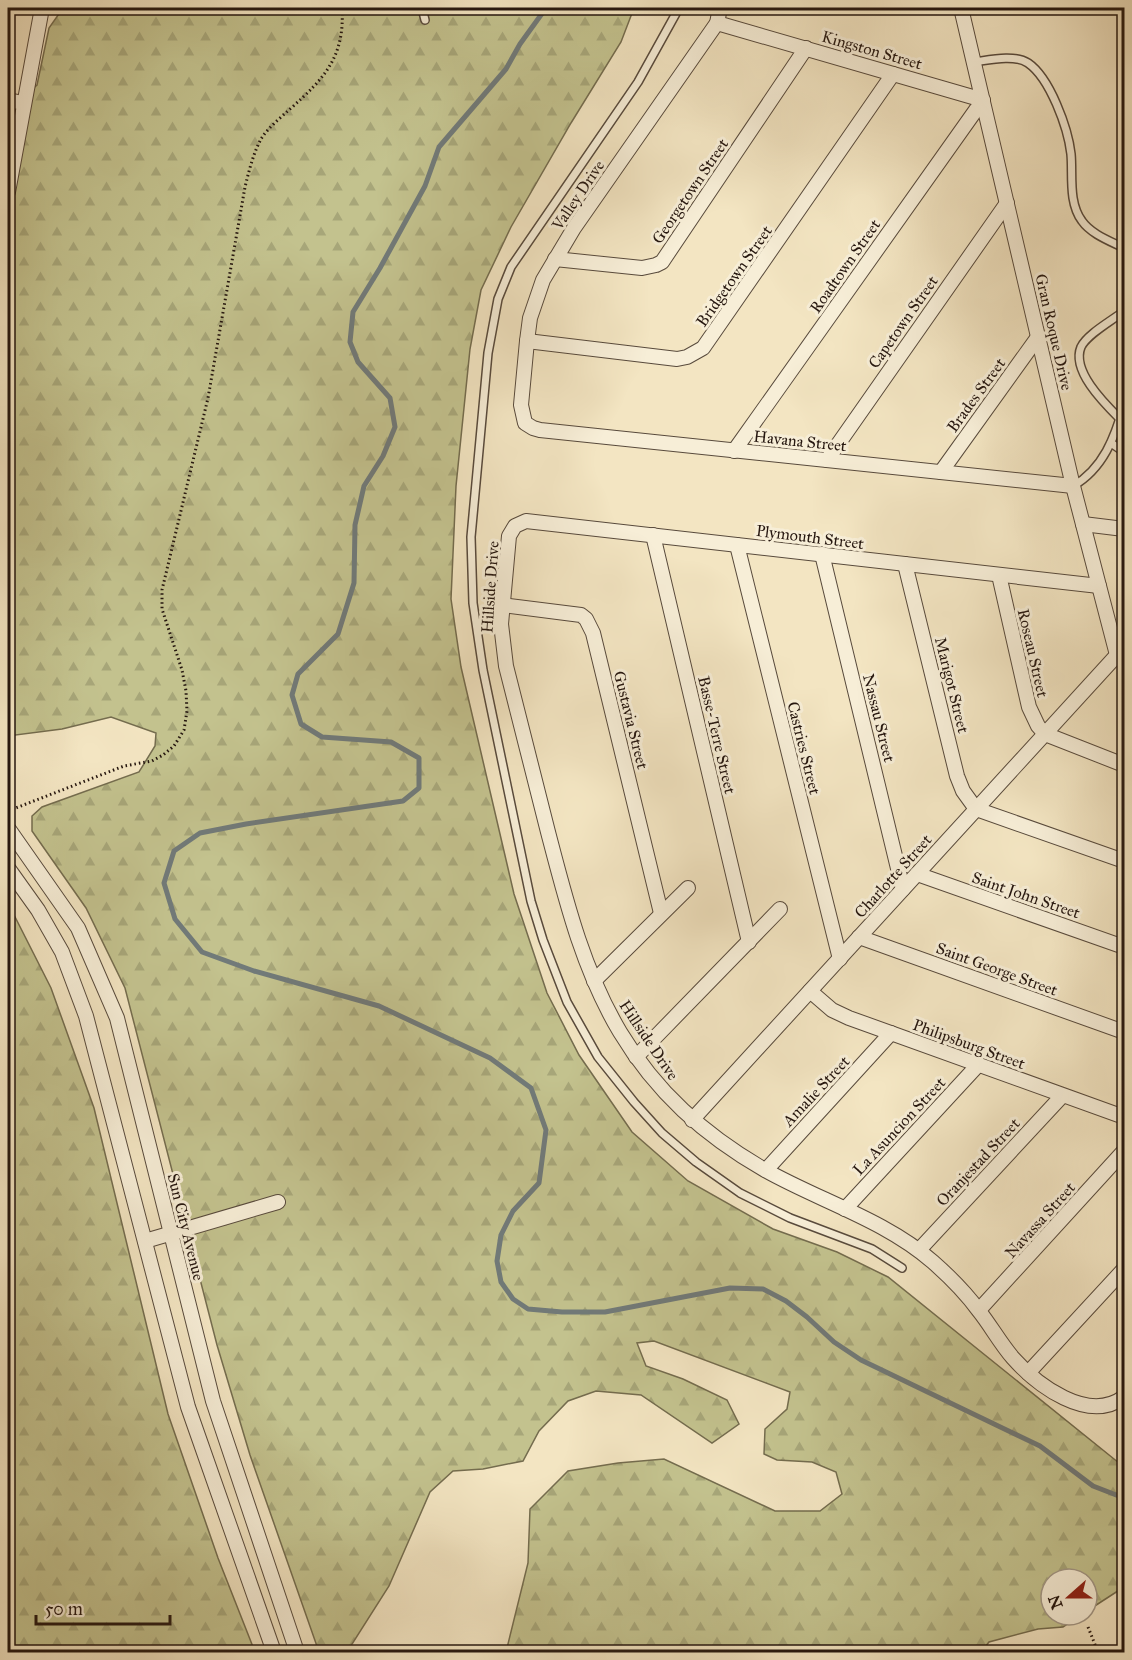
<svg xmlns="http://www.w3.org/2000/svg" width="1132" height="1660" viewBox="0 0 1132 1660" font-family="'IM FELL Great Primer',serif">
	<style>
		.forest { fill: url(#forest-firs); stroke: #746c4e; stroke-width: 1.5 }
		.lines { fill: none; stroke-linecap: round; stroke-linejoin: round }
		.stream { stroke: #717a79; stroke-width: 5 }
		.lane-casing { stroke: #584a3c; stroke-width: 10 }
		.street-casing { stroke: #584a3c; stroke-width: 16 }
		.path { stroke: #25160f; stroke-width: 3; stroke-dasharray: 1.5 3; stroke-linecap: butt }
		.lane { stroke: #f7eed7; stroke-width: 7 }
		.street { stroke: #f7eed7; stroke-width: 14 }
		.labels { text-anchor: middle; dominant-baseline: central; stroke-width: 6; stroke-linejoin: round; paint-order: stroke }
		.street-label { font-size: 16px; fill: #25160f; stroke: #f7eed7 }
	</style>
	<defs>
		<pattern id="forest-firs" width="22" height="20" patternUnits="userSpaceOnUse" patternTransform="scale(1.5)"><rect width="22" height="20" fill="#c3c28e"/><path d="M5 1l3.5 6h-7zM16 11l3.5 6h-7z" fill="#a7a679"/></pattern>
	</defs>
	<rect width="100%" height="100%" fill="#f3e5c2"/>
	<filter id="stains"><feTurbulence type="fractalNoise" baseFrequency=".00333" numOctaves="4"/><feColorMatrix values="0 0 0 0 .2 0 0 0 0 .09 0 0 0 0 .02 0 0 0 .5 -.17"/></filter>
	<radialGradient id="worn" r=".72"><stop offset=".6" stop-color="#630" stop-opacity="0"/><stop offset="1" stop-color="#630" stop-opacity=".3"/></radialGradient>
	<g class="forest">
		<polygon points="63,8 634,8 621,42 571,123 511,227 481,290 470,349 456,486 451,599 461,667 514,894 547,993 579,1055 632,1132 688,1181 773,1229 837,1252 888,1277 1124,1467 1124,1587 1087,1611 1087,1579 1051,1579 1051,1615 1081,1615 1063,1627 1038,1629 989,1642 981,1652 506,1652 528,1563 530,1509 568,1471 618,1463 664,1459 775,1511 820,1511 842,1494 836,1472 812,1462 777,1460 764,1454 765,1429 787,1409 790,1392 654,1341 637,1343 646,1366 683,1379 727,1400 739,1424 712,1443 641,1395 596,1391 568,1401 539,1431 523,1461 483,1469 453,1471 430,1492 389,1586 347,1652 319,1652 250,1455 217,1345 125,988 86,908 32,831 32,816 42,807 139,772 155,746 156,733 111,717 62,729 8,736 8,109 37,85 49,28"/>
		<polygon points="8,903 51,988 94,1108 168,1414 218,1558 255,1652 8,1652"/>
	</g>
	<g class="lines">
		<polyline class="stream" points="546,8 520,44 506,69 439,147 425,186 380,268 353,312 350,342 358,362 390,398 395,427 383,456 364,486 355,525 354,583 338,634 298,674 292,695 301,724 322,737 391,742 419,758 419,788 403,801 246,824 200,833 174,851 164,883 175,919 202,952 254,971 379,1006 490,1058 531,1088 546,1130 539,1183 513,1211 501,1235 497,1261 501,1282 513,1299 528,1309 562,1312 605,1312 730,1288 763,1289 786,1301 807,1317 834,1342 861,1360 1040,1446 1093,1486 1124,1498"/>
		<defs>
			<g id="lane">
				<polyline points="422,8 425,20"/>
				<polyline points="679,8 638,82 511,267 498,299 488,353 471,537 473,603 483,670 531,901 543,940 567,1002 598,1057 634,1102 662,1133 696,1162 740,1193 790,1218 872,1249 902,1268"/>
				<path d="M974,62c15,-2 40,-8 54,1 22,15 40,65 43,91 2,21 -3,48 11,67 9,13 28,20 42,27"/>
				<path d="M1120,419c-15,-15 -49,-48 -39,-72 6,-13 32,-27 43,-36"/>
				<polyline points="1111,443 1124,452"/>
				<path d="M1073,486c30,-17 42,-49 51,-81"/>
			</g>
			<g id="street">
				<polyline points="720,8 717,23 574,228 543,280 530,318 527,341 521,405 525,423 533,428 540,430 1073,486"/>
				<polyline points="961,8 1073,486 1117,655"/>
				<polyline points="717,23 983,100 734,451"/>
				<polyline points="8,100 23,103"/>
				<polyline points="8,192 42,8"/>
				<polyline points="555,259 642,268 656,265 662,262 806,48"/>
				<polyline points="527,341 677,359 687,357 703,348 893,74"/>
				<polyline points="827,460 1007,203"/>
				<polyline points="941,472 1038,337"/>
				<polyline points="1083,524 1124,529"/>
				<polyline points="653,535 749,942"/>
				<polyline points="737,545 840,959"/>
				<polyline points="822,554 903,889"/>
				<polyline points="905,564 957,776 963,791 976,809 1124,861"/>
				<polyline points="999,575 1029,707 1038,726 1045,734 1124,765"/>
				<path d="M1099,586l-573,-65 -11,5 -6,10 -8,88 5,42c14,55 28,111 42,166 18,69 35,138 72,200 36,60 84,103 145,138 55,31 120,50 168,92 17,15 33,31 46,49 12,15 21,32 34,47 24,27 75,66 111,39"/>
				<polyline points="502,605 581,615 586,619 593,633 661,913"/>
				<polyline points="8,828 78,928 117,1018 213,1401 297,1652"/>
				<polyline points="8,868 38,910 62,952 86,1016 188,1407 274,1652"/>
				<polyline points="917,874 1124,947"/>
				<polyline points="859,937 1124,1032"/>
				<polyline points="594,981 688,888"/>
				<polyline points="810,991 832,1010 849,1018 1124,1117"/>
				<polyline points="636,1057 780,909"/>
				<polyline points="692,1120 1117,655"/>
				<polyline points="766,1170 891,1033"/>
				<polyline points="845,1209 978,1065"/>
				<polyline points="145,1241 278,1202"/>
				<polyline points="919,1250 1062,1096"/>
				<polyline points="979,1310 1124,1151"/>
				<polyline points="1028,1373 1124,1269"/>
			</g>
		</defs>
		<use href="#lane" class="lane-casing"/>
		<use href="#street" class="street-casing"/>
		<g class="path">
			<path d="M8,811l116,-45 28,-5 11,-6 11,-9 10,-16 3,-19 -1,-20 -4,-21 -20,-61v-19l46,-192 37,-211c4,-16 8,-33 16,-48 7,-11 19,-21 29,-30 35,-31 55,-53 52,-101"/>
			<polyline points="1088,1627 1098,1652"/>
		</g>
		<use href="#lane" class="lane"/>
		<use href="#street" class="street"/>
	</g>
	<g class="labels">
		<g class="street-label">
			<text transform="translate(872 50) rotate(16)">Kingston Street</text>
			<text transform="translate(690 191) rotate(-56)">Georgetown Street</text>
			<text transform="translate(578 195) rotate(-56)">Valley Drive</text>
			<text transform="translate(845 266) rotate(-55)">Roadtown Street</text>
			<text transform="translate(734 276) rotate(-55)">Bridgetown Street</text>
			<text transform="translate(903 322) rotate(-55)">Capetown Street</text>
			<text transform="translate(1054 332) rotate(77)">Gran Roque Drive</text>
			<text transform="translate(976 395) rotate(-54)">Brades Street</text>
			<text transform="translate(800 441) rotate(6)">Havana Street</text>
			<text transform="translate(810 537) rotate(7)">Plymouth Street</text>
			<text transform="translate(490 587) rotate(-86)">Hillside Drive</text>
			<text transform="translate(1033 653) rotate(77)">Roseau Street</text>
			<text transform="translate(952 685) rotate(76)">Marigot Street</text>
			<text transform="translate(879 718) rotate(76)">Nassau Street</text>
			<text transform="translate(631 720) rotate(76)">Gustavia Street</text>
			<text transform="translate(717 735) rotate(77)">Basse-Terre Street</text>
			<text transform="translate(804 748) rotate(76)">Castries Street</text>
			<text transform="translate(893 876) rotate(-48)">Charlotte Street</text>
			<text transform="translate(1026 895) rotate(19)">Saint John Street</text>
			<text transform="translate(997 969) rotate(20)">Saint George Street</text>
			<text transform="translate(649 1040) rotate(56)">Hillside Drive</text>
			<text transform="translate(969 1044) rotate(20)">Philipsburg Street</text>
			<text transform="translate(816 1091) rotate(-47)">Amalie Street</text>
			<text transform="translate(899 1126) rotate(-47)">La Asuncion Street</text>
			<text transform="translate(978 1162) rotate(-47)">Oranjestad Street</text>
			<text transform="translate(1040 1220) rotate(-48)">Navassa Street</text>
			<text transform="translate(186 1227) rotate(76)">Sun City Avenue</text>
		</g>
	</g>
	<rect width="1132" height="1660" fill="none" stroke="#f3e5c2" stroke-width="30"/>
	<rect x="9" y="9" width="1114" height="1642" fill="none" stroke="#25160f" stroke-width="3"/>
	<rect x="15" y="15" width="1102" height="1630" fill="none" stroke="#25160f" stroke-width="1.5"/>
	<g transform="translate(1069 1597) rotate(249)"><circle r="28" fill="#f7eed7" stroke="#a39887" stroke-width="1.5"/>
	<path d="M0-4.5L10 22L0 15L-10 22Z" fill="#8f2418"/>
	<text y="-9" font-size="16" font-weight="bold" text-anchor="middle" fill="#25160f">N</text>
	</g>
	<path d="M36 1615v9h134v-9" fill="none" stroke="#25160f" stroke-width="3"/>
	<text x="45" y="1615" font-size="18" fill="#25160f" stroke="#f7eed7" stroke-width="4.5" paint-order="stroke">50 m</text>
	<rect width="100%" height="100%" filter="url(#stains)"/>
	<rect width="100%" height="100%" fill="url(#worn)"/>
</svg>
